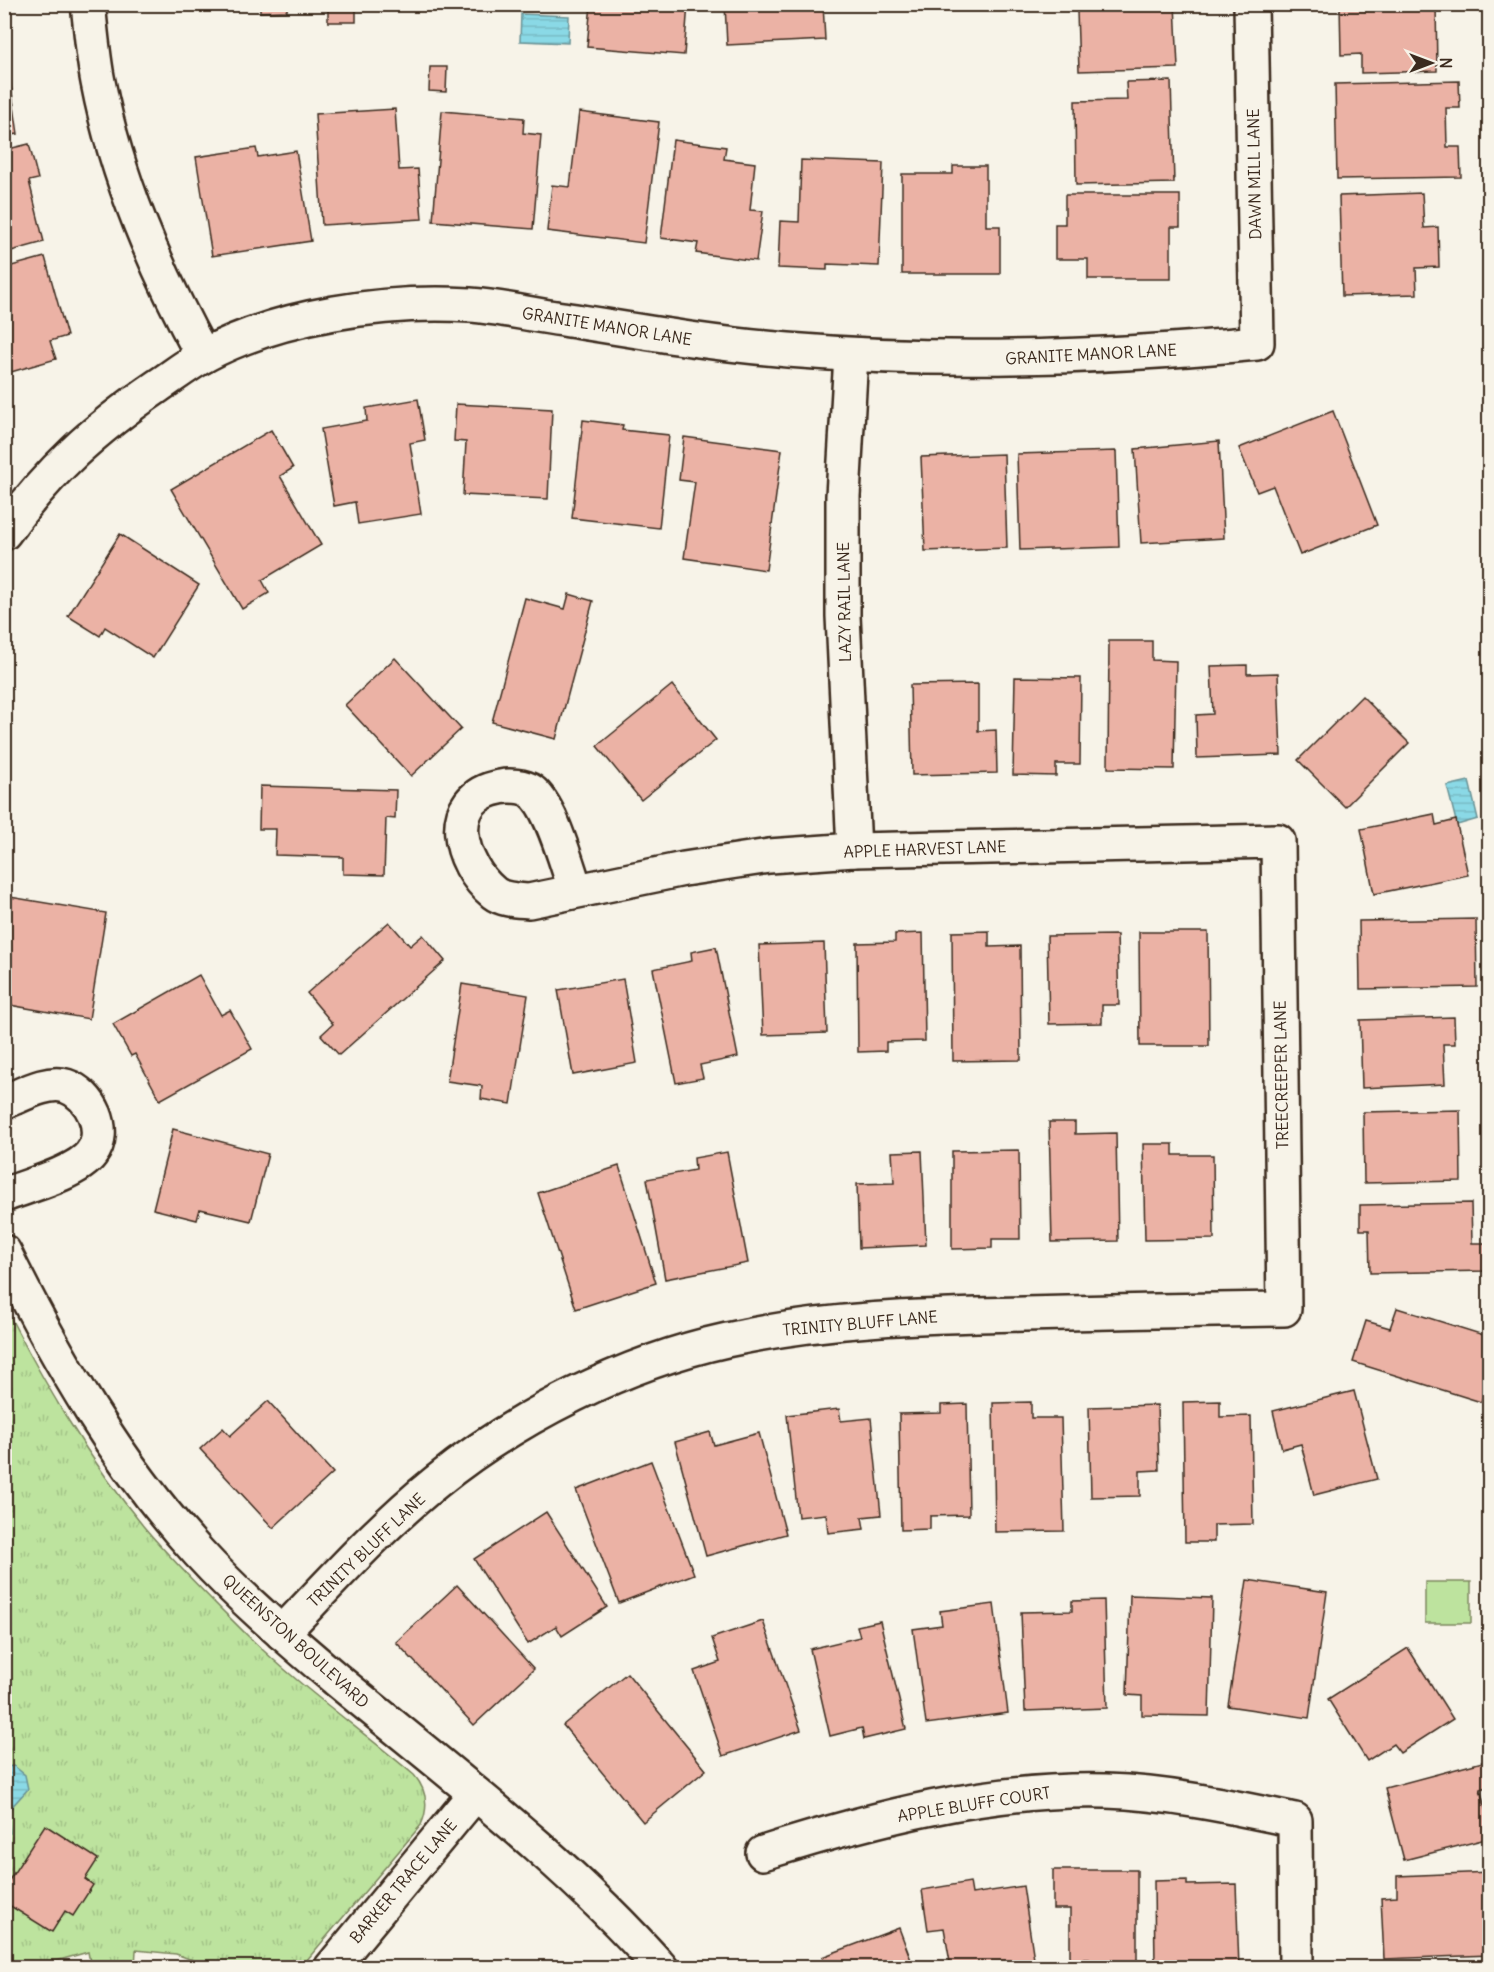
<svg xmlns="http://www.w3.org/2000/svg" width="1494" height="1972" viewBox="0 0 1494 1972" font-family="Delius,sans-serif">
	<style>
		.grass { fill: #bde39e; stroke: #7c865e; stroke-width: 1.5 }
		.park { fill: url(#park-tufts); stroke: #7c865e; stroke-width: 1.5 }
		.water { fill: url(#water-rules); stroke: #6a9396; stroke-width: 1.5 }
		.building { fill: #ebb2a5; stroke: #3b2a1e; stroke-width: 1.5 }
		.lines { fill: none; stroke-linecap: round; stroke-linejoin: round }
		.minor-casing { stroke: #3b2a1e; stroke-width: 38 }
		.minor { stroke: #f7f3e8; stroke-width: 33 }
		.labels { text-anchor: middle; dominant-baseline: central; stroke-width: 6; stroke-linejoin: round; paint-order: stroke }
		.street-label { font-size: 16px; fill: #3b2a1e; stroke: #f7f3e8 }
	</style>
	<defs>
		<pattern id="park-tufts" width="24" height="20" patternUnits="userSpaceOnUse" patternTransform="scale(1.5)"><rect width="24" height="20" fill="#bde39e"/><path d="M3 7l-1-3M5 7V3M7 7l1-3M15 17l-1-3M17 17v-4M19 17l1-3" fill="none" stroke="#a3c388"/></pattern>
		<pattern id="water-rules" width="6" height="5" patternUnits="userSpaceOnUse" patternTransform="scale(1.5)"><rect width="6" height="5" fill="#8ad9e6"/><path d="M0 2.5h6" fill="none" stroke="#78bac5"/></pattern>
	</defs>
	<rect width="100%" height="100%" fill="#f7f3e8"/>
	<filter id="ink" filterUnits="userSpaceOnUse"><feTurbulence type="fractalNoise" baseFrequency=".0167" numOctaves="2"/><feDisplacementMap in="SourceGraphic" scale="12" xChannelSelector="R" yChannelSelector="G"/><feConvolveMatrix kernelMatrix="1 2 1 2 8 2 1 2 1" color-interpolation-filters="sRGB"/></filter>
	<g filter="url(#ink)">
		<rect class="grass" x="1425" y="1582" width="46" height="41"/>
		<path class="park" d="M4,1305c40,78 84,154 140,222 32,38 68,73 103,108 52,51 112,93 167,140 13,15 15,32 7,50l-120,142h-90l-35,-13 -40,-4 -1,17h-44l-3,-15 -53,15h-30z"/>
		<g class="water">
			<polygon points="521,14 569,16 568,43 520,41"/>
			<polygon points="1469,781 1478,819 1457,825 1447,786"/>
			<polygon points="14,1766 25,1775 28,1789 8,1811 10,1833 5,1835 5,1767"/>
		</g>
		<g class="building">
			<polygon points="260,4 287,4 287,11 260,12"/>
			<rect x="328" y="4" width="28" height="18"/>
			<polygon points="591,4 688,4 684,55 587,47"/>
			<polygon points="725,4 823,4 825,40 727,45"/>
			<polygon points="1096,4 1175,4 1178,68 1079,71 1077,11 1096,10"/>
			<polygon points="1340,4 1436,4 1437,71 1361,73 1361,54 1341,55"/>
			<polygon points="4,37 18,134 4,136"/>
			<polygon points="430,67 447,67 446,92 429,91"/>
			<polygon points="1171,81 1174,183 1076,185 1075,101 1127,100 1126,82"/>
			<polygon points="1459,81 1460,108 1446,108 1447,147 1460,147 1461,177 1337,179 1335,84"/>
			<polygon points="395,109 399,170 418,169 422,219 322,225 315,114"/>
			<polygon points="442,111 524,118 523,133 541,135 533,229 433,221"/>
			<polygon points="579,112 659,122 644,243 547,231 552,185 570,187"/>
			<polygon points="673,140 726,147 724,159 755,163 750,210 763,211 756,261 696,253 698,243 661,238"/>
			<polygon points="29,144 38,179 29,181 44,242 4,253 4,150"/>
			<polygon points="256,148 258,157 296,151 311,241 212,256 196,157"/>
			<polygon points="801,160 883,163 879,266 827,264 827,270 778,268 780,221 799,222"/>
			<polygon points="953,166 986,166 986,226 1000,226 1000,274 902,274 902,174 953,174"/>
			<polygon points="1422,193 1424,228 1438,227 1439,267 1416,268 1417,294 1342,296 1339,196"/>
			<polygon points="1065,195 1180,195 1180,227 1171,227 1171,279 1088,279 1088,259 1055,259 1055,224 1065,224"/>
			<polygon points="45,257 67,336 50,341 56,359 4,374 4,268"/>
			<polygon points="418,399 425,440 410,443 421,514 358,524 355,502 334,506 321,429 367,421 366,408"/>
			<polygon points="456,404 552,409 548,499 463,495 466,442 454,441"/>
			<polygon points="1333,411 1377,525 1300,555 1273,486 1257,492 1239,448"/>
			<polygon points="583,420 623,425 622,430 669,435 659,528 572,518"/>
			<polygon points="271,430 293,468 280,476 321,545 262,580 269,593 242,609 171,489"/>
			<polygon points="684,437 782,450 766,570 684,558 695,482 679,480"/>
			<polygon points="1219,441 1224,538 1141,543 1135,449"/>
			<polygon points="1116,451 1119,547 1020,550 1017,454"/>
			<polygon points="1004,454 1007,548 925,551 921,457"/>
			<polygon points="120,534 199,585 153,658 105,627 100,636 68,616"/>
			<polygon points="569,594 593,601 556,739 492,722 525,598 565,609"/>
			<polygon points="1109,641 1152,641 1152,660 1176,661 1174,769 1108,768"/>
			<polygon points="395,658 461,729 411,776 345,705"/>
			<polygon points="1247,665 1247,674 1278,673 1281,755 1197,758 1196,715 1213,714 1211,666"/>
			<polygon points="1015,677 1081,678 1080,764 1056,764 1056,776 1013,775"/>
			<polygon points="978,684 978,731 996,730 997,773 912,775 910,685"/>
			<polygon points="672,685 716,740 641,800 597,746"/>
			<polygon points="1362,696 1409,743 1345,807 1298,760"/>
			<polygon points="260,786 396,790 395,819 386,818 384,875 343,874 343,857 275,855 276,829 259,829"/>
			<polygon points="1434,814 1436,825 1456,820 1468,875 1374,894 1361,829"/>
			<polygon points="10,897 106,913 89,1019 4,1004 4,928"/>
			<polygon points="1476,919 1477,987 1360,989 1359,921"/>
			<polygon points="389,922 410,946 423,935 445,961 339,1055 321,1035 333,1024 307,993"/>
			<polygon points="989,931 989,947 1020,946 1021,1060 953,1061 952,932"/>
			<polygon points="1139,932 1208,932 1209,1046 1140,1046"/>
			<polygon points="923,933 925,1041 886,1042 886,1051 858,1052 857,943 895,942 895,934"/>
			<polygon points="1117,935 1119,1005 1102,1005 1102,1023 1049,1024 1047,936"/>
			<polygon points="824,943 827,1033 763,1035 759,945"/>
			<polygon points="716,947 738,1057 700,1065 703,1078 676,1083 653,969 692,961 691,952"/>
			<polygon points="199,975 221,1015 230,1010 252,1049 160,1100 135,1054 131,1056 113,1024"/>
			<polygon points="623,979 637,1063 573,1075 558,990"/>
			<polygon points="462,984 528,995 511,1104 481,1099 482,1086 447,1081"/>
			<polygon points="1454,1017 1455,1044 1443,1044 1445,1084 1362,1088 1360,1020"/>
			<polygon points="1460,1110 1461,1181 1364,1183 1363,1112"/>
			<polygon points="1049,1122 1075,1122 1075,1134 1116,1133 1118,1241 1052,1242"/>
			<polygon points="173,1129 268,1154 251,1221 200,1209 197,1220 153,1209"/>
			<polygon points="1143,1144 1173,1144 1173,1155 1213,1155 1214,1239 1145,1240"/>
			<polygon points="1019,1150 1020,1239 992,1239 992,1248 952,1249 952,1151"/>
			<polygon points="922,1151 926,1245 859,1248 857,1184 894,1183 892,1152"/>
			<polygon points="727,1152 748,1263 665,1279 647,1179 695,1170 694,1158"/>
			<polygon points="619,1166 656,1283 576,1309 538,1193"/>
			<polygon points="1471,1203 1472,1243 1487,1243 1487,1271 1370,1273 1369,1230 1360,1230 1360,1205"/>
			<polygon points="1397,1308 1490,1337 1490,1375 1481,1402 1353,1362 1366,1321 1390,1328"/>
			<polygon points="1354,1391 1377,1479 1314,1495 1301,1444 1282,1449 1273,1411"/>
			<polygon points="268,1401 333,1473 273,1528 200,1449 223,1428 230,1436"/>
			<polygon points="1220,1401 1220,1417 1251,1416 1253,1524 1214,1525 1214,1542 1185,1542 1183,1402"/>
			<polygon points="1031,1402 1031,1418 1061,1418 1064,1531 995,1532 993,1403"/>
			<polygon points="967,1404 969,1515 930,1516 930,1529 901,1530 899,1414 941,1413 941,1405"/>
			<polygon points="1157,1405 1159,1470 1140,1471 1140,1496 1091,1497 1089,1407"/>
			<polygon points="839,1409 841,1421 871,1418 881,1515 862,1517 864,1529 828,1533 826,1514 798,1517 787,1415"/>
			<polygon points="710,1432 714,1445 759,1433 786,1534 706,1556 675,1442"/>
			<polygon points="651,1461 694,1574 619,1603 576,1490"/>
			<polygon points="546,1512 607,1607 562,1636 556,1626 528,1644 474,1559"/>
			<polygon points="1247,1580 1327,1592 1309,1718 1228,1706"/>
			<polygon points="457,1585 534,1669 474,1725 396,1642"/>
			<polygon points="1130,1595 1212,1598 1209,1716 1142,1715 1142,1696 1127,1695"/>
			<polygon points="1104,1600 1107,1708 1025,1711 1021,1612 1072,1611 1072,1601"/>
			<polygon points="994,1604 1008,1713 926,1724 913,1629 942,1625 940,1611"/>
			<polygon points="763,1621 801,1730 723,1756 694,1671 720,1662 712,1638"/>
			<polygon points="880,1621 906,1729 864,1739 862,1728 830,1736 810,1649 860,1637 857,1626"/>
			<polygon points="1408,1648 1453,1719 1400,1753 1393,1744 1367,1761 1328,1699"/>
			<polygon points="627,1673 706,1770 643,1822 563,1725"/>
			<polygon points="1490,1760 1490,1786 1480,1789 1490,1827 1490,1838 1404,1860 1385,1788"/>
			<polygon points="45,1825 98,1859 85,1879 93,1885 73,1916 65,1911 52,1932 4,1902 4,1888"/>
			<polygon points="1053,1870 1137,1870 1137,1968 1089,1968 1089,1959 1070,1959 1070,1909 1053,1909"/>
			<polygon points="1490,1872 1490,1955 1384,1959 1381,1898 1397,1897 1397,1876"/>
			<polygon points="1187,1880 1187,1885 1236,1884 1239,1968 1155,1968 1154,1881"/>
			<polygon points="970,1882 972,1894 1023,1886 1035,1966 951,1968 944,1928 928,1930 922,1890"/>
			<polygon points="899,1928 914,1968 826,1968 822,1957"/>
		</g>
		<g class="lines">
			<defs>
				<g id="minor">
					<path d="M88,4c3,26 5,53 10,78 19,98 58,187 105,274"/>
					<polyline points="851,355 843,496 843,616 854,850"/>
					<path d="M4,533c45,-63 91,-104 154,-147 15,-10 29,-21 45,-30 76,-41 181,-56 267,-51 31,2 62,10 93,14 75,12 149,25 225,31 157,13 312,8 469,-7l-6,-339"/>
					<path d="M4,1102c18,-7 43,-22 62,-16 25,8 43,45 25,68 -14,19 -64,32 -87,41"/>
					<path d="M4,1252c53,108 114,213 195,301 42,46 91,87 138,127 110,91 230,181 324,288"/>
					<path d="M282,1633c50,-52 98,-106 154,-151 80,-65 190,-120 291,-142 98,-22 197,-24 297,-26 87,-2 173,-4 260,-5l-6,-468 -424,9 -85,6 -85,13 -155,32c-12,-1 -26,-1 -35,-8 -36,-29 -52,-96 6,-106 9,-2 24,-1 31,4 21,15 36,76 45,100"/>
					<path d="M763,1853c111,-35 226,-65 343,-62 64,2 127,16 189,29l1,148"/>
					<polyline points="331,1968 474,1795"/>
				</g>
			</defs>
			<use href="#minor" class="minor-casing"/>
			<use href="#minor" class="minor"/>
		</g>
	</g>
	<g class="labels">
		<g class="street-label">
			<text transform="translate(1254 174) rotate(-91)">DAWN MILL LANE</text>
			<text transform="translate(607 326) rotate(9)">GRANITE MANOR LANE</text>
			<text transform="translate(1091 354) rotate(-3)">GRANITE MANOR LANE</text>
			<text transform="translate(844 602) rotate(-91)">LAZY RAIL LANE</text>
			<text transform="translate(925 849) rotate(-2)">APPLE HARVEST LANE</text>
			<text transform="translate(1281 1075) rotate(-91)">TREECREEPER LANE</text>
			<text transform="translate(860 1323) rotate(-5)">TRINITY BLUFF LANE</text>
			<text transform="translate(366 1550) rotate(-44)">TRINITY BLUFF LANE</text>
			<text transform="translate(296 1641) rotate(42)">QUEENSTON BOULEVARD</text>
			<text transform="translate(974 1804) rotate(-9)">APPLE BLUFF COURT</text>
			<text transform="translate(403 1881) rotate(-50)">BARKER TRACE LANE</text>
		</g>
	</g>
	<rect width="1494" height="1972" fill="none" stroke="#f7f3e8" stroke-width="24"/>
	<rect x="12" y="12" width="1470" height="1948" fill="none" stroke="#3b2a1e" stroke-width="2" filter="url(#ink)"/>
	<g transform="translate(1431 63) rotate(90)" stroke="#f7f3e8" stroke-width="4.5" paint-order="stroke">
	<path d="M0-4.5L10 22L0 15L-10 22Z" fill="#3b2a1e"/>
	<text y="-9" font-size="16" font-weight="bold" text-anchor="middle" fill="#3b2a1e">N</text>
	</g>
</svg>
